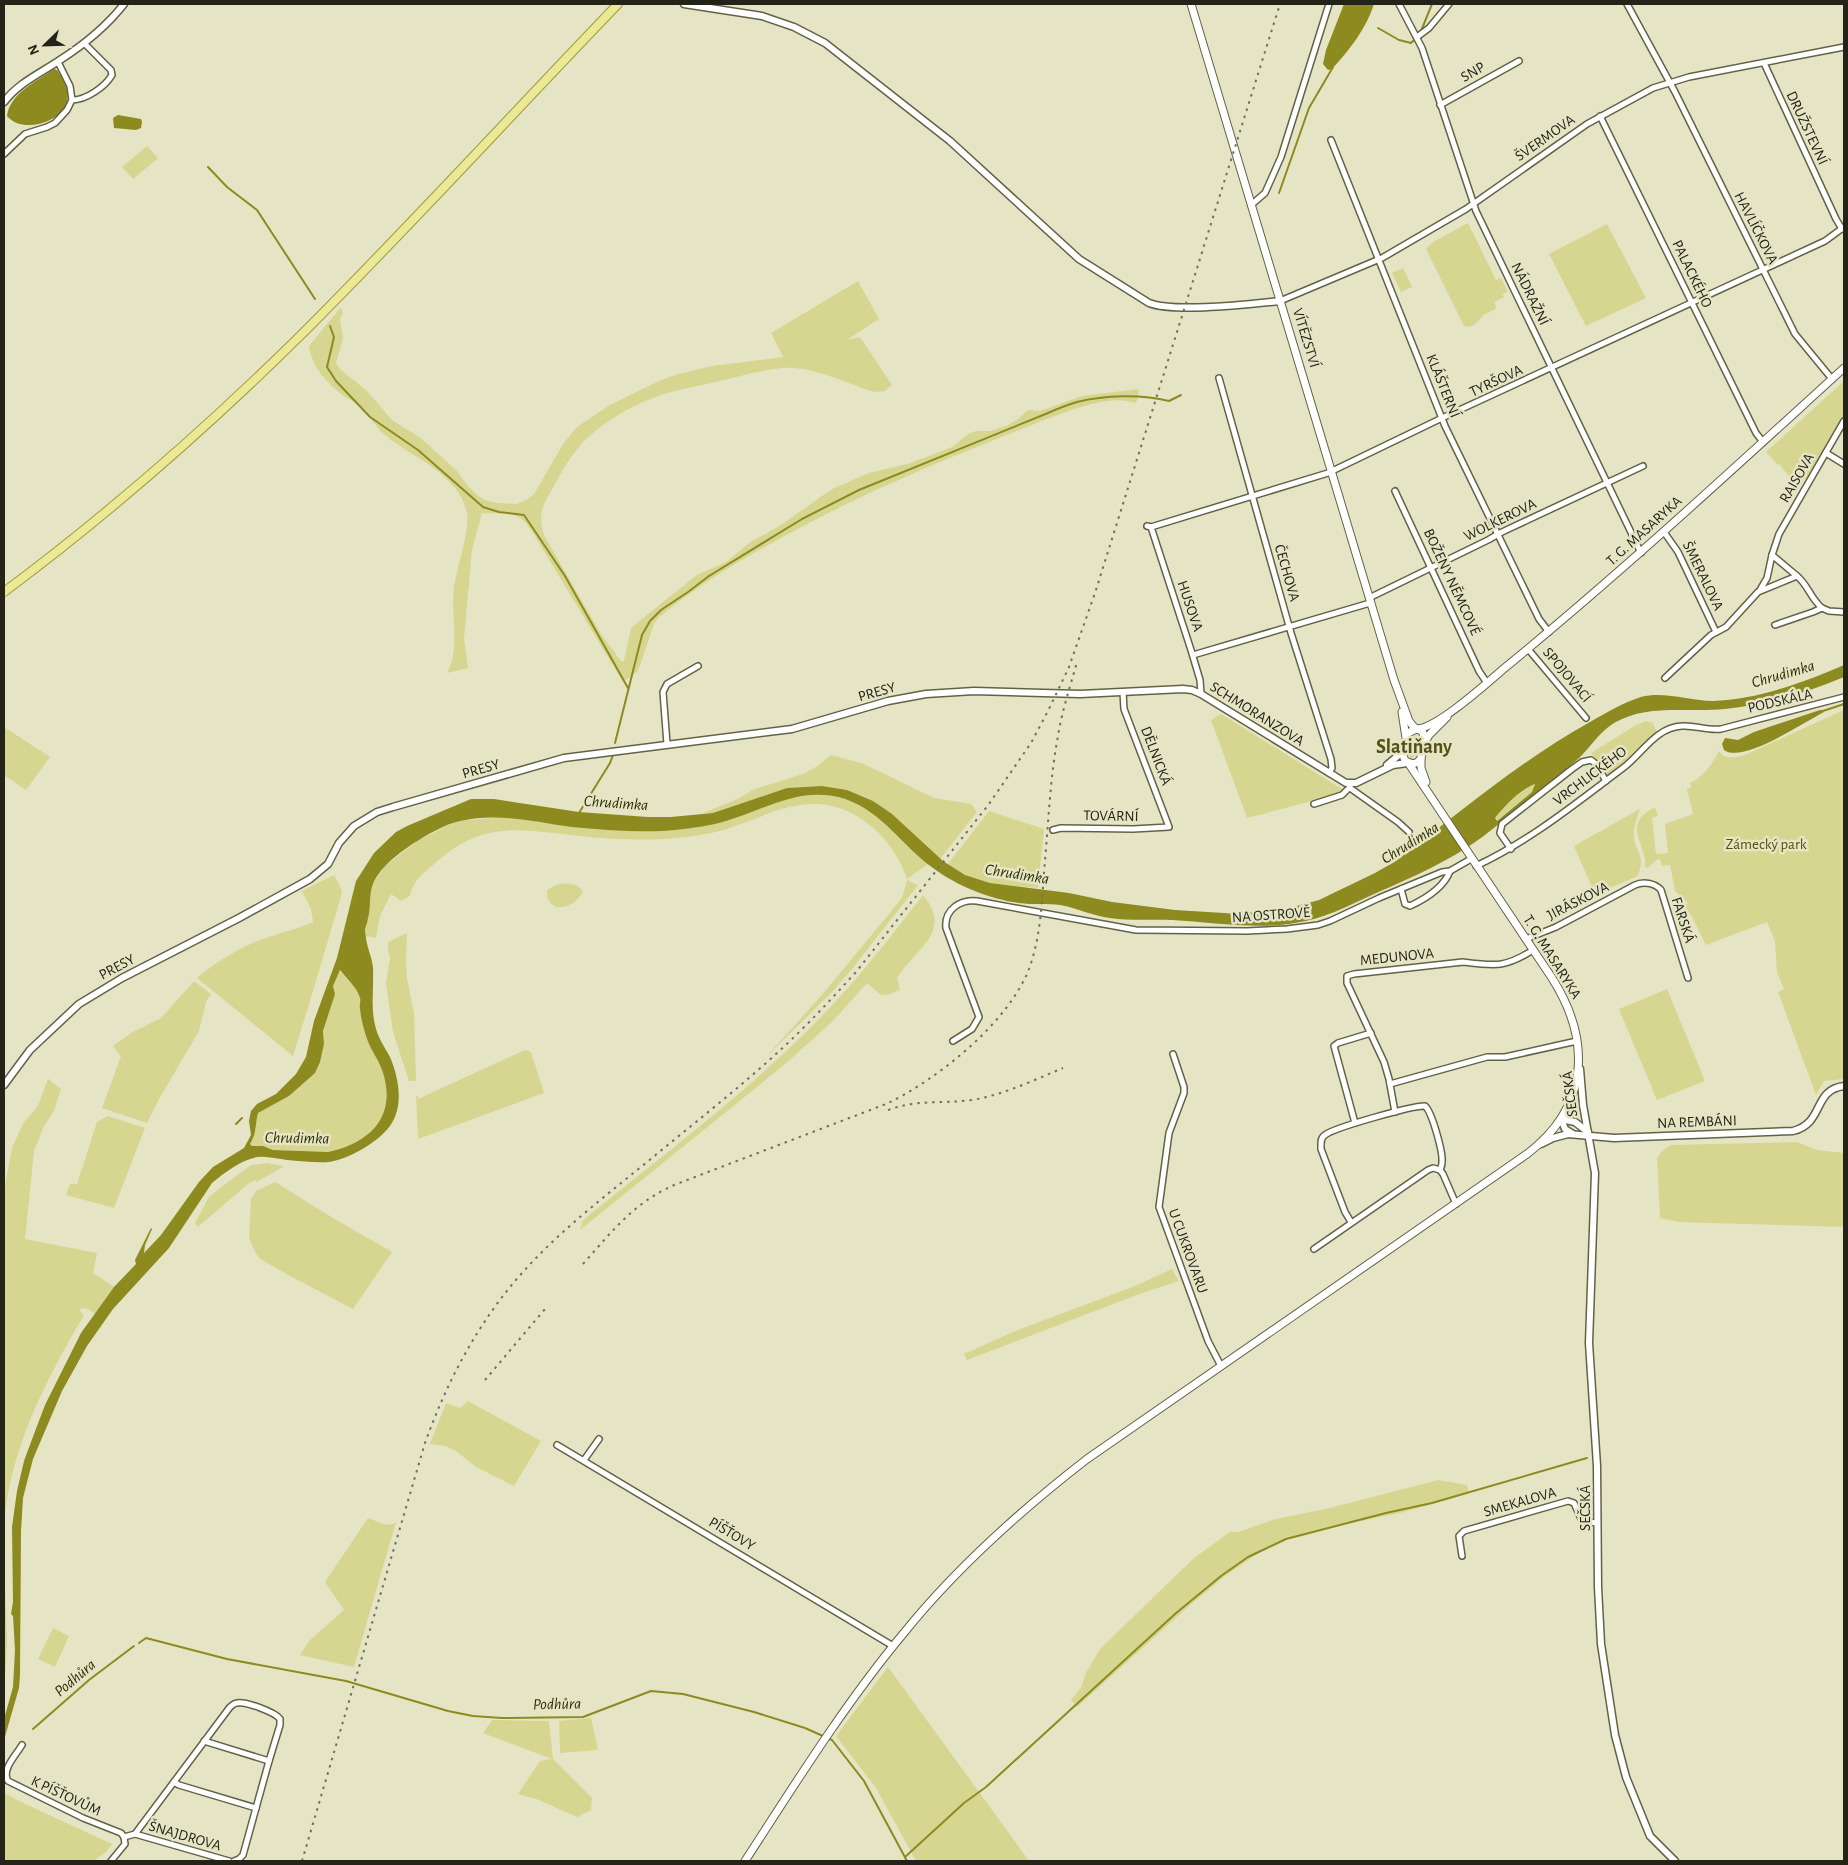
<svg xmlns="http://www.w3.org/2000/svg" width="1848" height="1865" viewBox="0 0 1848 1865" font-family="'Alegreya Sans',sans-serif">
	<style>
		.green { fill: #d6d690 }
		.water { fill: #8d8a1f; fill-rule: evenodd }
		.lines { fill: none; stroke-linecap: round; stroke-linejoin: round }
		.stream { stroke: #8d8a1f; stroke-width: 2 }
		.minor-casing { stroke: #626247; stroke-width: 8 }
		.tertiary-casing { stroke: #626247; stroke-width: 9 }
		.secondary-casing { stroke: #626247; stroke-width: 9 }
		.primary-casing { stroke: #9d9b3c; stroke-width: 10 }
		.minor { stroke: #fff; stroke-width: 5 }
		.tertiary { stroke: #fff; stroke-width: 6 }
		.secondary { stroke: #fff; stroke-width: 7 }
		.primary { stroke: #ebe996; stroke-width: 8 }
		.rail { stroke: #6f6f5c; stroke-width: 2; stroke-dasharray: 2.5 5; stroke-linecap: butt }
		.labels { text-anchor: middle; dominant-baseline: central; stroke-width: 5; stroke-linejoin: round; paint-order: stroke }
		.street-label { font-size: 15px; fill: #232317; stroke: #e5e5c6 }
		.park-label { font-size: 15px; fill: #535100; stroke: #e5e5c6 }
		.water-label { font-size: 16px; font-style: italic; fill: #2f2e02; stroke: #e5e5c6 }
		.district-label { font-size: 20px; font-weight: bold; fill: #535215; stroke: #e5e5c6 }
	</style>
	<rect width="100%" height="100%" fill="#e5e5c6"/>
	<g class="green">
		<polygon points="147,146 158,158 133,179 122,167"/>
		<path d="M1468,223l28,57 5,-2 7,14 -6,2 2,3 -10,5 3,6c-4,2 -8,4 -12,6 -7,6 -10,15 -21,12l-38,-77 7,-7z"/>
		<polygon points="1607,224 1646,298 1586,326 1549,254"/>
		<polygon points="1403,268 1412,287 1401,292 1392,273"/>
		<path d="M858,281l21,38 -32,21 13,-3 32,48 -7,6 -11,1c-30,-9 -60,-26 -91,-24 -22,2 -43,8 -64,13 -22,6 -45,8 -66,17 -26,10 -55,27 -73,48 -10,11 -18,25 -25,38 -11,19 -19,31 -10,53l56,97 20,27h3l7,-33 2,-2 64,-51 29,-13 23,-19 32,-18 51,-36 37,-16 38,-9 35,-13 10,-4 16,-13 8,-3h15l17,-6 10,-6 10,-9 12,1 42,-15 57,-7 -1,11 -4,3c-29,-12 -92,19 -120,29 -70,28 -134,54 -201,89 -54,28 -108,58 -155,97l-4,6 -16,47 -15,11 -90,-149c-3,-4 -6,-9 -10,-13 -10,-9 -29,-6 -41,-7l-10,37 -8,88 4,30 -21,5c14,-26 3,-58 7,-86 3,-19 16,-58 13,-74 -8,-39 -54,-55 -81,-77 -11,-9 -17,-22 -28,-31 -4,-3 -9,-6 -13,-8 -17,-13 -33,-29 -36,-51l32,-39 2,6 -3,6 3,20 -7,24 4,6 27,22 25,29 30,19 35,32 10,14 11,11 7,4 13,3 19,1 9,-4 8,-6 29,-50 14,-17 33,-22 51,-25 18,-6 33,-8 71,-9 -12,-24z"/>
		<polygon points="1844,381 1844,416 1807,479 1803,479 1796,485 1779,464 1778,465 1766,452"/>
		<path d="M1844,710v369l-20,2 -8,14 -38,-103 6,-3 -7,-17 -2,-31 -8,-19 -61,23 -15,-30 -8,-8 5,-4 -13,-12 -5,-26 -8,1 -2,-7 -4,1 -8,8 -3,-1c2,-24 -25,-42 10,-60l3,9 -6,2 4,36 12,-1 -3,-29 28,-10 -6,-24 5,-4 -3,-3c13,-4 24,-20 30,-32 7,10 15,6 26,4z"/>
		<polygon points="1221,714 1342,789 1339,794 1247,818 1211,720"/>
		<polygon points="1646,721 1653,723 1657,733 1637,754 1608,777 1591,753 1636,725"/>
		<polygon points="4,727 50,757 26,790 4,775"/>
		<path d="M1414,735h4c3,7 0,20 -7,24l-3,-5 3,-15z"/>
		<polygon points="831,755 864,764 934,798 971,804 977,812 940,859 873,801 847,790 822,786 787,788 713,813 703,813 735,800 755,789 803,774 816,767"/>
		<path d="M1535,784l-3,8 -36,29 -1,-3c9,-13 26,-28 40,-34z"/>
		<path d="M821,794c8,2 16,2 23,5 34,10 59,42 84,65l-21,15c-11,-34 -40,-65 -75,-73 -34,-7 -61,7 -91,18 -18,7 -37,11 -55,13 -33,4 -73,3 -106,-1 -60,-6 -97,-17 -146,28 -10,9 -22,17 -24,32l-9,5 -10,-7 -11,22 -4,22 -11,-2 6,-44 3,-10 11,-16 31,-24 40,-21 52,-4 68,10 97,3 41,-6 18,-5 49,-20z"/>
		<path d="M1640,809c-3,9 -7,18 -6,28 2,19 12,15 4,39l-43,18 -21,-48z"/>
		<polygon points="989,811 1044,829 1038,888 990,883 965,875 948,864"/>
		<path d="M334,875l6,11 2,7 -32,108 -17,55 -96,-78c12,-11 34,-25 49,-32 21,-11 46,-14 67,-24l-2,-13 -9,-18z"/>
		<polygon points="907,880 918,885 852,969 831,993 765,1058 821,996 898,903 903,895"/>
		<path d="M558,884c9,-1 20,-1 25,8 -10,18 -37,23 -36,-2z"/>
		<path d="M923,895c31,37 -8,54 -26,83l3,12c-21,9 -17,6 -33,-7l-34,38 -49,44 -204,165 3,-10c79,-64 161,-125 232,-197 40,-40 74,-84 108,-128z"/>
		<polygon points="407,933 406,958 407,978 414,1013 416,1081 409,1081 393,1032 386,983 390,958 388,950 388,942"/>
		<path d="M339,970c7,8 17,17 21,27 1,4 -1,8 0,12 1,9 4,20 7,30 4,10 11,20 15,31 16,44 -11,73 -54,82l-55,-2 -10,-4 -11,1 -2,-3c7,-11 5,-20 8,-31l31,-17 31,-34 4,-18 -1,-13 12,-37 -2,-8z"/>
		<polygon points="194,981 211,994 206,1002 199,1031 159,1099 147,1123 102,1108 121,1056 113,1046 133,1032 161,1018"/>
		<polygon points="1667,989 1705,1081 1657,1100 1619,1009"/>
		<polygon points="525,1050 531,1052 544,1093 418,1139 416,1096 418,1095 418,1099"/>
		<path d="M48,1079l13,10 -7,22 -10,15 -10,25 -9,88 72,14 -4,20 21,14 -19,27 -5,-4 -7,-2 -4,2 5,5c-38,65 -75,135 -80,211 -3,52 8,104 0,156v-491l8,-43 12,-26 14,-16z"/>
		<polygon points="108,1116 145,1128 114,1208 66,1195 70,1184 77,1184 97,1122"/>
		<polygon points="1797,1142 1817,1150 1844,1153 1844,1227 1678,1222 1660,1218 1657,1158 1663,1150 1671,1145"/>
		<polygon points="267,1163 283,1166 283,1167 256,1182 256,1180 249,1183 198,1227 195,1223 209,1197 224,1185 251,1165"/>
		<polygon points="275,1182 333,1218 392,1252 353,1309 288,1275 259,1258 253,1248 249,1237 251,1199 256,1191"/>
		<polygon points="1172,1269 1179,1281 1142,1293 967,1360 964,1354 1013,1332 1135,1286"/>
		<polygon points="468,1401 541,1441 514,1486 476,1467 456,1451 446,1446 430,1444 446,1403 460,1408"/>
		<polygon points="1438,1480 1467,1485 1469,1493 1404,1512 1337,1526 1287,1539 1257,1554 1225,1576 1190,1605 1077,1707 1071,1700 1081,1688 1086,1673 1100,1649 1194,1558 1230,1532 1238,1532 1276,1519 1330,1508"/>
		<path d="M368,1518c9,2 18,11 28,4l-42,145 -54,-12 9,-14 35,-31 -19,-28z"/>
		<polygon points="53,1628 69,1636 55,1667 38,1659"/>
		<polygon points="888,1667 1011,1836 1029,1861 916,1861 876,1788 836,1736"/>
		<polygon points="591,1718 598,1750 560,1753 559,1721"/>
		<polygon points="492,1720 549,1721 553,1759 592,1798 591,1810 577,1817 539,1800 518,1794 540,1761 552,1759 483,1733"/>
		<polygon points="4,1793 19,1801 112,1844 106,1852 94,1861 4,1861"/>
	</g>
	<g class="water">
		<path d="M1344,4h30c-8,25 -24,45 -42,65l-4,1 -5,-6 3,-14z"/>
		<path d="M54,69l3,1c7,10 15,25 8,37 -10,17 -44,26 -58,9 3,-23 30,-35 47,-47z"/>
		<polygon points="118,115 141,119 142,122 141,128 136,130 114,128 113,118"/>
		<path d="M1844,665v12c-38,16 -78,28 -119,32 -37,4 -77,-6 -111,14 -15,9 -24,25 -36,36 -29,25 -58,49 -88,72 -35,28 -77,46 -118,64 -25,11 -48,24 -77,28 -40,7 -83,-1 -123,-3 -20,-1 -42,1 -62,-2 -17,-2 -33,-10 -50,-13 -13,-2 -27,0 -41,-2 -29,-4 -62,-17 -86,-35 -31,-22 -50,-56 -88,-69 -43,-14 -79,10 -119,22 -16,5 -34,7 -51,9 -28,3 -73,0 -103,-3 -37,-5 -74,-15 -112,-6 -15,3 -33,14 -46,22 -16,11 -36,25 -42,44 -3,10 -1,21 -4,31 -2,12 -4,7 -2,20 1,10 6,19 7,30 1,20 -3,41 3,61 3,10 9,19 14,28 9,21 14,50 0,69 -13,17 -41,33 -61,36 -14,1 -28,-1 -42,-2 -9,-1 -21,-4 -30,-3 -16,3 -33,16 -45,26l-43,65 -56,61 -26,37 -25,45 -29,68 -10,39 -2,33 -1,144 -1,13 -15,52v-21l9,-32 2,-37 -2,-34 -2,-2 2,-12 -1,-75 5,-36 7,-30 10,-27 11,-29 36,-72 33,-46 22,-23 -1,-4 16,-32 1,1 -7,16 -1,8 17,-18 38,-53 14,-15 31,-19 7,-13 -2,-14 2,-10 6,-7 19,-10 20,-20 10,-17 8,-36 23,-63 19,-77 18,-28 22,-21 11,-6 64,-27h23l85,13 69,5h23l42,-4 74,-25 35,-2 25,4 26,11 19,13 51,47 22,14 25,8 79,10 43,9 63,8 65,4 53,-7 26,-7 56,-27 21,-12c63,-48 124,-100 194,-139 16,-9 34,-20 51,-25 23,-6 49,4 72,4 42,-1 93,-19 131,-36zM1535,784l-3,8 -35,29 -2,-3c9,-12 26,-29 40,-34zM340,970c6,8 17,17 20,28 1,3 -1,8 0,11 1,10 4,21 7,30 4,11 11,20 15,31 16,45 -11,73 -54,82l-55,-2 -10,-4h-11l-2,-2c7,-11 5,-20 8,-31l31,-17 26,-23 5,-11 4,-18 -1,-13 12,-37 -2,-8z"/>
		<path d="M1820,710h3l1,2c-20,10 -81,52 -100,38l-2,-6 3,-6 13,2 16,-8z"/>
	</g>
	<g class="lines">
		<g class="stream">
			<polyline points="1378,28 1399,40 1411,43 1414,40"/>
			<polyline points="1421,31 1432,4"/>
			<polyline points="208,167 227,187 257,210 315,299"/>
			<polyline points="1279,193 1309,108 1333,67"/>
			<polyline points="330,326 334,337 327,367 336,381 370,417 418,450 483,507 499,512 524,515 565,576 628,688"/>
			<polyline points="1823,711 1844,704"/>
			<path d="M615,743l27,-108 8,-14 11,-11 27,-18 21,-16 93,-57 57,-29 189,-77c9,-4 19,-8 29,-11 27,-7 65,-8 92,-1l12,-6"/>
			<polyline points="579,813 610,763 613,755"/>
			<polyline points="236,1124 242,1118"/>
			<polyline points="139,1643 146,1638 227,1659 346,1681 448,1711 473,1716 502,1718 583,1717 651,1691 683,1694 754,1712 805,1728 823,1736"/>
			<polyline points="33,1729 89,1680 134,1646"/>
			<polyline points="827,1738 832,1740 864,1781 907,1861"/>
			<polyline points="905,1857 964,1803 986,1787 1175,1614 1221,1576 1248,1557 1286,1539 1386,1513 1432,1503 1587,1458"/>
		</g>
		<defs>
			<g id="minor">
				<polyline points="1399,4 1422,48 1476,211 1641,553"/>
				<polyline points="1627,4 1675,92 1795,334 1832,379"/>
				<polyline points="1417,37 1429,28 1449,4"/>
				<polyline points="58,62 70,86 72,100"/>
				<polyline points="1764,63 1836,219 1842,229"/>
				<polyline points="1440,105 1519,61"/>
				<polyline points="1600,116 1756,433 1763,442"/>
				<polyline points="1331,140 1445,426 1539,619 1549,632"/>
				<path d="M4,154l21,-20 22,-7 8,-4 12,-13 5,-10c14,0 33,-13 40,-25l-1,-5 -26,-26"/>
				<polyline points="1251,205 1265,193 1281,157 1329,4"/>
				<polyline points="1280,301 1382,258 1466,209 1587,124 1653,88 1689,77 1844,47"/>
				<polyline points="1219,378 1291,633 1331,759 1332,768 1329,773"/>
				<polyline points="1826,453 1844,464"/>
				<polyline points="1395,491 1479,671 1487,683"/>
				<polyline points="1147,526 1151,527 1328,473 1442,418 1825,241 1844,227"/>
				<polyline points="1151,527 1191,650 1200,680 1201,694"/>
				<polyline points="1664,532 1678,552 1716,632"/>
				<polyline points="1772,555 1779,534 1844,421"/>
				<polyline points="1760,590 1767,578 1772,555 1797,576"/>
				<polyline points="1369,598 1488,540 1502,532 1643,466"/>
				<polyline points="1822,608 1829,611 1844,612"/>
				<polyline points="1528,649 1586,718"/>
				<polyline points="1193,655 1370,603"/>
				<path d="M1665,678l46,-43 15,-8 32,-35 39,-16c11,9 14,23 25,32l-9,4 -38,13"/>
				<polyline points="667,744 663,692 667,684 698,666"/>
				<polyline points="1350,788 1398,822 1409,832"/>
				<polyline points="1314,804 1342,795 1350,787"/>
				<polyline points="1053,830 1061,828 1133,829 1169,827 1124,709 1123,692"/>
				<polyline points="1511,849 1500,833 1502,824 1572,769 1582,762 1591,760 1596,764 1606,781"/>
				<path d="M1476,866c54,-25 100,-63 147,-98 19,-14 33,-41 59,-42 13,-1 26,5 39,3l123,-32"/>
				<path d="M1401,889l4,15 5,2c15,-7 34,-19 40,-35"/>
				<path d="M1526,939l30,-12 79,-42c8,-4 20,-2 26,5l27,88"/>
				<path d="M953,1041l19,-12 7,-12 -33,-89c-2,-18 14,-29 31,-27l159,29 111,1 40,-2 31,-4 12,-4 49,-23 63,-26 8,-1 21,-12"/>
				<polyline points="1173,1054 1184,1087 1184,1093 1169,1133 1159,1207 1208,1341 1221,1366"/>
				<polyline points="1390,1084 1487,1057 1505,1057 1577,1041"/>
				<path d="M1395,1112l-6,-33 -5,-17 -37,-79v-7l7,-2 109,-12c32,4 42,6 70,-12"/>
				<polyline points="1355,1123 1334,1046 1338,1043 1371,1033"/>
				<polyline points="1440,1170 1443,1174 1456,1204"/>
				<path d="M1351,1222l-6,-10 -24,-63c0,-5 -1,-11 4,-14 8,-7 89,-30 100,-29 7,6 18,46 17,56 0,4 -1,5 -2,8"/>
				<polyline points="1314,1249 1428,1170 1433,1168 1440,1170"/>
				<polyline points="557,1445 893,1646"/>
				<polyline points="584,1460 599,1439"/>
				<polyline points="1462,1556 1459,1536 1464,1531 1568,1501 1574,1503 1582,1521 1597,1523"/>
				<path d="M22,1745c-6,10 -21,25 -14,36l75,37 38,15 3,4 1,7 -14,17"/>
				<polyline points="174,1782 179,1785 256,1808 269,1761 204,1741"/>
				<polyline points="135,1834 229,1861"/>
				<path d="M124,1837l11,-3 95,-127c3,-2 4,-4 7,-4 8,-2 38,9 43,16v6l-11,36"/>
				<polyline points="234,1861 239,1859 243,1855 256,1808"/>
			</g>
			<g id="tertiary">
				<path d="M684,4l78,12 32,11 31,16 125,98 129,118 70,44c27,10 100,1 131,-2"/>
				<path d="M4,102c14,-19 37,-29 56,-42 25,-16 46,-33 64,-56"/>
				<polyline points="1387,765 1400,754 1404,747"/>
				<polyline points="1580,1069 1583,1105 1595,1173 1589,1343 1597,1466 1598,1587 1601,1644 1615,1735 1626,1777 1650,1836 1675,1861"/>
				<polyline points="4,1085 30,1050 79,1004 122,978 239,918 310,879 328,864 339,843 354,826 377,812 393,807 564,758 792,729 888,701 926,694 974,691 1080,694 1183,689 1192,690 1201,694 1346,783 1356,783 1393,765 1407,763"/>
				<polyline points="1573,1134 1565,1129 1561,1119 1575,1122 1588,1132"/>
				<path d="M1541,1144l12,-6 15,-4 46,4 179,-7c32,-8 19,-41 51,-45"/>
			</g>
			<g id="secondary">
				<polyline points="1191,4 1394,680 1409,721 1413,726 1417,729"/>
				<polyline points="1402,712 1406,738"/>
				<polygon points="1416,729 1422,731 1425,738 1421,758 1418,762 1413,764 1405,761 1403,755 1408,733"/>
				<path d="M1418,729c22,-3 70,-47 89,-63 116,-95 226,-197 337,-298"/>
				<polyline points="1425,742 1429,735 1447,717"/>
				<polyline points="1421,758 1421,768 1426,782"/>
				<path d="M745,1861c50,-77 99,-156 158,-227 53,-66 117,-123 184,-175l440,-305c62,-47 65,-113 25,-176l-143,-214"/>
			</g>
			<path id="primary" d="M4,592c106,-79 206,-167 300,-260 107,-107 209,-219 314,-328"/>
		</defs>
		<use href="#minor" class="minor-casing"/>
		<use href="#tertiary" class="tertiary-casing"/>
		<use href="#secondary" class="secondary-casing"/>
		<use href="#primary" class="primary-casing"/>
		<use href="#minor" class="minor"/>
		<use href="#tertiary" class="tertiary"/>
		<use href="#secondary" class="secondary"/>
		<use href="#primary" class="primary"/>
		<g class="rail">
			<path d="M888,1110c30,-11 54,-6 84,-10 31,-5 62,-20 91,-32"/>
			<path d="M583,1264c25,-28 48,-58 83,-75 9,-5 19,-8 29,-12l191,-73c51,-24 122,-81 143,-135 14,-38 13,-81 17,-120 3,-38 5,-76 12,-113 4,-25 12,-49 19,-74"/>
			<polyline points="485,1380 545,1309"/>
			<path d="M302,1861l123,-418c20,-56 47,-109 85,-156 41,-50 93,-89 142,-129 47,-39 95,-76 139,-118 23,-22 44,-45 65,-68l133,-168 42,-61 17,-32 21,-44 26,-74 185,-589"/>
		</g>
	</g>
	<g class="labels">
		<g class="street-label">
			<text transform="translate(1473 72) rotate(-30)">SNP</text>
			<text transform="translate(1807 128) rotate(65)">DRUŽSTEVNÍ</text>
			<text transform="translate(1545 138) rotate(-35)">ŠVERMOVA</text>
			<text transform="translate(1756 228) rotate(63)">HAVLÍČKOVA</text>
			<text transform="translate(1692 274) rotate(64)">PALACKÉHO</text>
			<text transform="translate(1530 294) rotate(64)">NÁDRAŽNÍ</text>
			<text transform="translate(1306 338) rotate(73)">VÍTĚZSTVÍ</text>
			<text transform="translate(1496 381) rotate(-25)">TYRŠOVA</text>
			<text transform="translate(1443 386) rotate(68)">KLÁŠTERNÍ</text>
			<text transform="translate(1797 478) rotate(-60)">RAISOVA</text>
			<text transform="translate(1500 520) rotate(-26)">WOLKEROVA</text>
			<text transform="translate(1644 531) rotate(-42)">T. G. MASARYKA</text>
			<text transform="translate(1287 573) rotate(74)">ČECHOVA</text>
			<text transform="translate(1703 576) rotate(64)">ŠMERALOVA</text>
			<text transform="translate(1452 582) rotate(65)">BOŽENY NĚMCOVÉ</text>
			<text transform="translate(1190 606) rotate(71)">HUSOVA</text>
			<text transform="translate(1567 675) rotate(50)">SPOJOVACÍ</text>
			<text transform="translate(877 692) rotate(-16)">PRESY</text>
			<text transform="translate(1780 701) rotate(-13)">PODSKÁLA</text>
			<text transform="translate(1257 714) rotate(32)">SCHMORANZOVA</text>
			<text transform="translate(1156 756) rotate(69)">DĚLNICKÁ</text>
			<text transform="translate(481 769) rotate(-16)">PRESY</text>
			<text transform="translate(1590 776) rotate(-37)">VRCHLICKÉHO</text>
			<text transform="translate(1111 816) rotate(1)">TOVÁRNÍ</text>
			<text transform="translate(1578 901) rotate(-27)">JIRÁSKOVA</text>
			<text transform="translate(1271 915) rotate(-4)">NA OSTROVĚ</text>
			<text transform="translate(1683 920) rotate(72)">FARSKÁ</text>
			<text transform="translate(1397 957) rotate(-6)">MEDUNOVA</text>
			<text transform="translate(1552 957) rotate(58)">T. G. MASARYKA</text>
			<text transform="translate(117 967) rotate(-28)">PRESY</text>
			<text transform="translate(1570 1094) rotate(-97)">SEČSKÁ</text>
			<text transform="translate(1697 1122) rotate(-2)">NA REMBÁNI</text>
			<text transform="translate(1188 1251) rotate(70)">U CUKROVARU</text>
			<text transform="translate(1520 1502) rotate(-16)">SMEKALOVA</text>
			<text transform="translate(1585 1508) rotate(-90)">SEČSKÁ</text>
			<text transform="translate(732 1534) rotate(31)">PÍŠŤOVY</text>
			<text transform="translate(66 1796) rotate(25)">K PÍŠŤOVŮM</text>
			<text transform="translate(185 1836) rotate(16)">ŠNAJDROVA</text>
		</g>
		<g class="park-label">
			<text x="1766" y="844">Zámecký park</text>
		</g>
		<g class="water-label">
			<text transform="translate(1783 674) rotate(-16)">Chrudimka</text>
			<text transform="translate(616 803) rotate(4)">Chrudimka</text>
			<text transform="translate(1410 843) rotate(-32)">Chrudimka</text>
			<text transform="translate(1017 874) rotate(9)">Chrudimka</text>
			<text transform="translate(297 1138) rotate(1)">Chrudimka</text>
			<text transform="translate(75 1678) rotate(-40)">Podhůra</text>
			<text transform="translate(557 1704) rotate(-1)">Podhůra</text>
		</g>
		<g class="district-label">
			<text x="1414" y="747">Slatiňany</text>
		</g>
	</g>
	<rect width="1848" height="1865" fill="none" stroke="#232317" stroke-width="10"/>
	<g transform="translate(45 45) rotate(247)" stroke="#e5e5c6" stroke-width="4" paint-order="stroke">
	<path d="M0-4L9 19L0 12L-9 19Z" fill="#232317"/>
	<text y="-8" font-size="14" font-weight="bold" text-anchor="middle" fill="#232317">N</text>
	</g>
</svg>
